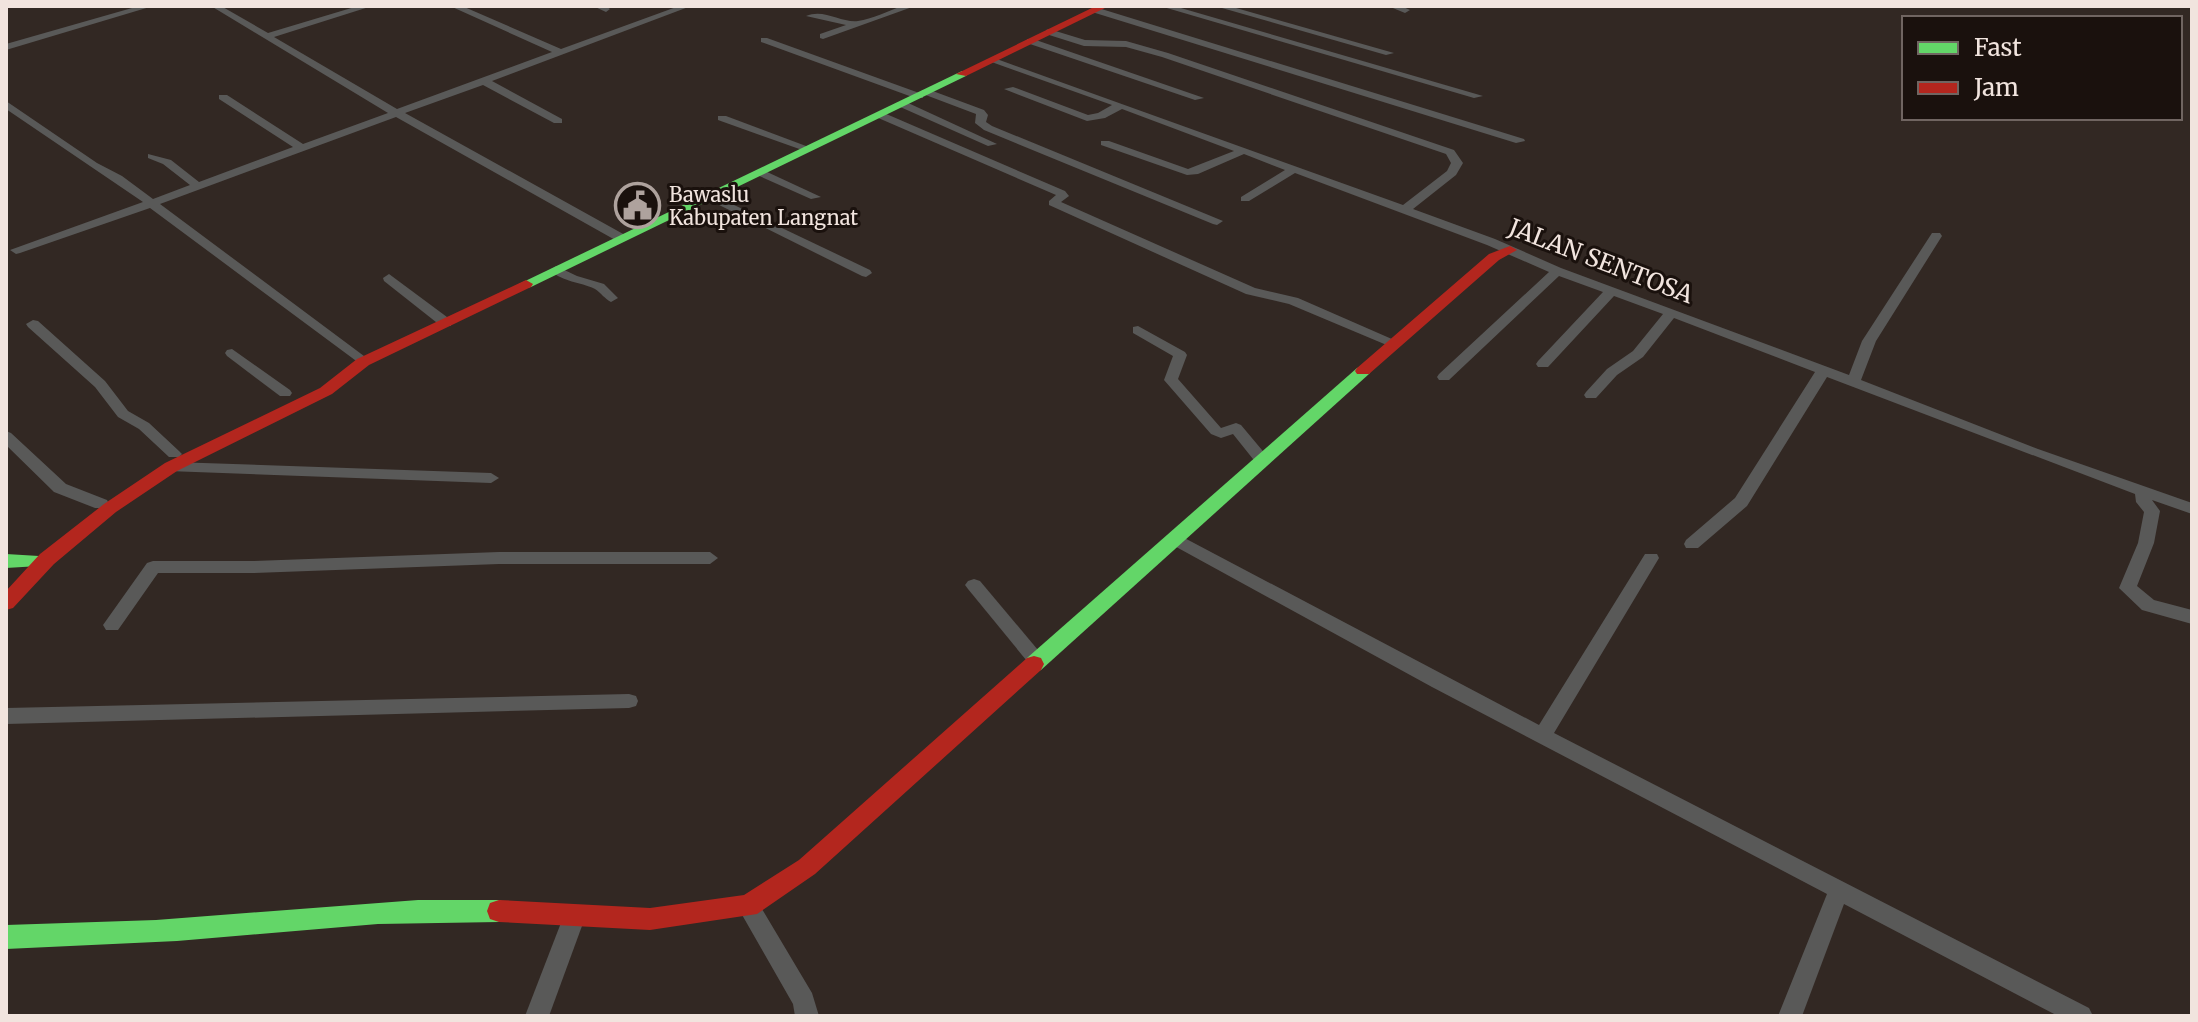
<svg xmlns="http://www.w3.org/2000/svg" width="2198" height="1022" viewBox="0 0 2198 1022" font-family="Merriweather,serif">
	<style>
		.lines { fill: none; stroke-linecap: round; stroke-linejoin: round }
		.street { fill: #595958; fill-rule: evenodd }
		.fast { fill: #63d668; fill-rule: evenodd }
		.jam { fill: #b3261e; fill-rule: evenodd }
		.labels { text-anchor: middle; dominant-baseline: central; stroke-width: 6; stroke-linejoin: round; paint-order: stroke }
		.far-poi-label { font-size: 20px; fill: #f1e4de; stroke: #1a110d; text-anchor: start }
		.street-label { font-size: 24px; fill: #f1e4de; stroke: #1a110d }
	</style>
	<rect width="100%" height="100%" fill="#322823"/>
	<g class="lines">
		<g class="street">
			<polygon points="139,6 153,6 6,50 6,44"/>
			<polygon points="211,6 221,6 268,33 358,6 372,6 274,37 397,109 552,52 450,6 462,6 561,49 679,6 691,6 492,81 562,119 562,123 554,123 483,85 405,113 625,235 625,241 617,241 396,117 160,204 368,359 370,362 363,366 150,208 20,253 16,254 10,250 143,202 6,109 6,101 97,163 122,176 153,199 190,185 163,164 148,158 148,154 171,160 199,182 293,147 219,99 219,95 227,95 303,144 388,113"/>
			<polygon points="593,6 606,6 610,9 606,12"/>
			<path d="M902,6h13l-92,33 -3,-1v-4l26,-9 -40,-9c18,-8 35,7 52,5 14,-2 30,-10 44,-15z"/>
			<polygon points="1160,6 1174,6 1483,96 1474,98"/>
			<polygon points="1215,6 1229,6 1394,53 1386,55"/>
			<polygon points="1388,6 1401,6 1410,10 1405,13"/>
			<polygon points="1095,7 1524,139 1525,141 1516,143 1092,12 1090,10"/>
			<polygon points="1049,29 1085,40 1126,41 1168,53 1454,150 1463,163 1456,175 1413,209 1495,239 1561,268 1849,375 1862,341 1932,233 1940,233 1942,236 1876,341 1861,380 2038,449 2192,503 2192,514 2152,500 2160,511 2154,543 2137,586 2154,600 2192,610 2192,624 2142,610 2119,588 2138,543 2144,512 2136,502 2135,494 1827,377 1747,506 1698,548 1686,548 1684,544 1686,540 1735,498 1815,372 1674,318 1643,357 1617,375 1596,398 1586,398 1584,395 1586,392 1607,369 1633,351 1663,314 1614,296 1548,367 1538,367 1536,364 1538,361 1603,292 1559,276 1449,380 1439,380 1437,377 1439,374 1549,272 1487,245 1295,173 1249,201 1241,201 1241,197 1285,170 1244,154 1198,174 1187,175 1101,145 1101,141 1109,141 1188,169 1234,151 1122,109 1105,118 1087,121 1004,89 1013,87 1088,115 1098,113 1112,105 986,60 994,58 1403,205 1447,171 1451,163 1446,154 1162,57 1126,47 1084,46 1046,34 1046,30"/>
			<polygon points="761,38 767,38 922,94 922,90 930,90 984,110 988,115 986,122 992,126 1223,221 1217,225 1213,224 984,130 975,123 976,114 923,94 923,98 915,98 761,42"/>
			<polygon points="1027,39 1033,39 1204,98 1195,100 1027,43"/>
			<polygon points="898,102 906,102 997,144 988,146 898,106"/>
			<polygon points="876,113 884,113 1065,191 1069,196 1061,202 1255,288 1298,298 1401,343 1394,347 1389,346 1289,304 1246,294 1049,205 1049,201 1056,195 876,117"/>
			<polygon points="718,116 726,116 814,149 805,151 718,120"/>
			<polygon points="757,171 765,171 821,197 811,199 757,175"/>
			<polygon points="711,194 870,270 872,273 866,277 862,276 707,199 705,197"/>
			<path d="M556,266l21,10 27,8 14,14 -7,4c-6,-3 -10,-9 -16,-13 -16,-8 -31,-6 -45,-19z"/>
			<polygon points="389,274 451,320 451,326 441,326 384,281 383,278"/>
			<polygon points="33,320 38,321 105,381 128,411 149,423 179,451 182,454 179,457 169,457 139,429 118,417 95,387 28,327 26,324"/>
			<polygon points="1138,326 1185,352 1187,355 1178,379 1221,428 1236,423 1241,425 1267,456 1270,460 1267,464 1257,464 1233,434 1221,438 1211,434 1164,380 1173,356 1133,333 1133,327"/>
			<polygon points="232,349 290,390 292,393 290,396 280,396 227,356 225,353 227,350"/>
			<polygon points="6,431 11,433 66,484 107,500 109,504 107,508 95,508 54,492 6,445"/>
			<polygon points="173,462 491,473 499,478 491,483 168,471 165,467 168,463"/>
			<polygon points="1175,533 1539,725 1645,554 1657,554 1659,558 1554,733 2089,1008 2093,1016 2058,1016 1844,904 1802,1016 1778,1016 1827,894 1432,687 1169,543 1167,539 1169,535"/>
			<polygon points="499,552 710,552 718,558 710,564 499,564 253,573 158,573 118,630 106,630 103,625 147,563 153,561 253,561"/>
			<polygon points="974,579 980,581 1043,656 1046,661 1043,666 1037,668 1031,666 968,589 965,585 968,581"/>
			<polygon points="629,694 636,696 638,701 636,706 629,708 6,724 6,708"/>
			<polygon points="748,896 756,899 812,993 819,1016 795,1016 793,1004 737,906 740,899"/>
			<polygon points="575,905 583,908 586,915 549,1016 525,1016 564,915 567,908"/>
		</g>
		<g class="fast">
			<polygon points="962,71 968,74 966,76 531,287 526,288 519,284"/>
			<polygon points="1363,366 1371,371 1369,374 1041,670 1034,672 1027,670 1024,664 1027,658 1357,368"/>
			<polygon points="6,554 39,556 41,561 39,566 6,568"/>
			<polygon points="418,900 499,900 508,903 511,911 508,919 499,922 378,924 177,941 6,949 6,925 156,920"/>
		</g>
		<g class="jam">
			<polygon points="1096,6 1109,6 966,76 956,74"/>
			<polygon points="1510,246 1517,250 1499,260 1369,374 1357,374 1355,371 1357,368 1489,254"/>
			<polygon points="526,280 533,284 531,287 369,365 332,394 177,471 116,512 54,564 13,608 6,610 6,591 40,554 104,504 165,463 320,388 357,359"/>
			<polygon points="1034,656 1041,658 1044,664 1041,670 815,874 757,914 650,930 499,922 490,919 487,911 490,903 499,900 650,908 744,895 799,860 1027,658"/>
		</g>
	</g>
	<defs>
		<symbol id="civic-ring" viewBox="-11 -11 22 22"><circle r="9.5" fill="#1a110d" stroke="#aea29d" stroke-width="1.5"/><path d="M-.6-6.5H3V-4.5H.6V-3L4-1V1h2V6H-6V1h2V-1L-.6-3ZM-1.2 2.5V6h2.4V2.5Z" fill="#aea29d"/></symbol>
	</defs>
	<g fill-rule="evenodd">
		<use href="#civic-ring" x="612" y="180" width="51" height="51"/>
	</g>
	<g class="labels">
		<g class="far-poi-label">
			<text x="669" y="194">Bawaslu<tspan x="669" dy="23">Kabupaten Langnat</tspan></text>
		</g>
		<g class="street-label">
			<text transform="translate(1601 261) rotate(21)">JALAN SENTOSA</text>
		</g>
	</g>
	<rect width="2198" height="1022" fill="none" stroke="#f1e4de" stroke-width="16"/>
	<rect x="1902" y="16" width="280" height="104" fill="#1a110d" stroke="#706561" stroke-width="2"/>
	<rect x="1918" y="42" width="40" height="12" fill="#63d668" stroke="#706561" stroke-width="2"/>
	<text x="1974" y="56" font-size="24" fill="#f1e4de">Fast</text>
	<rect x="1918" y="82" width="40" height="12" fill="#b3261e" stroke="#706561" stroke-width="2"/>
	<text x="1974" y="96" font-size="24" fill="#f1e4de">Jam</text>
</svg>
